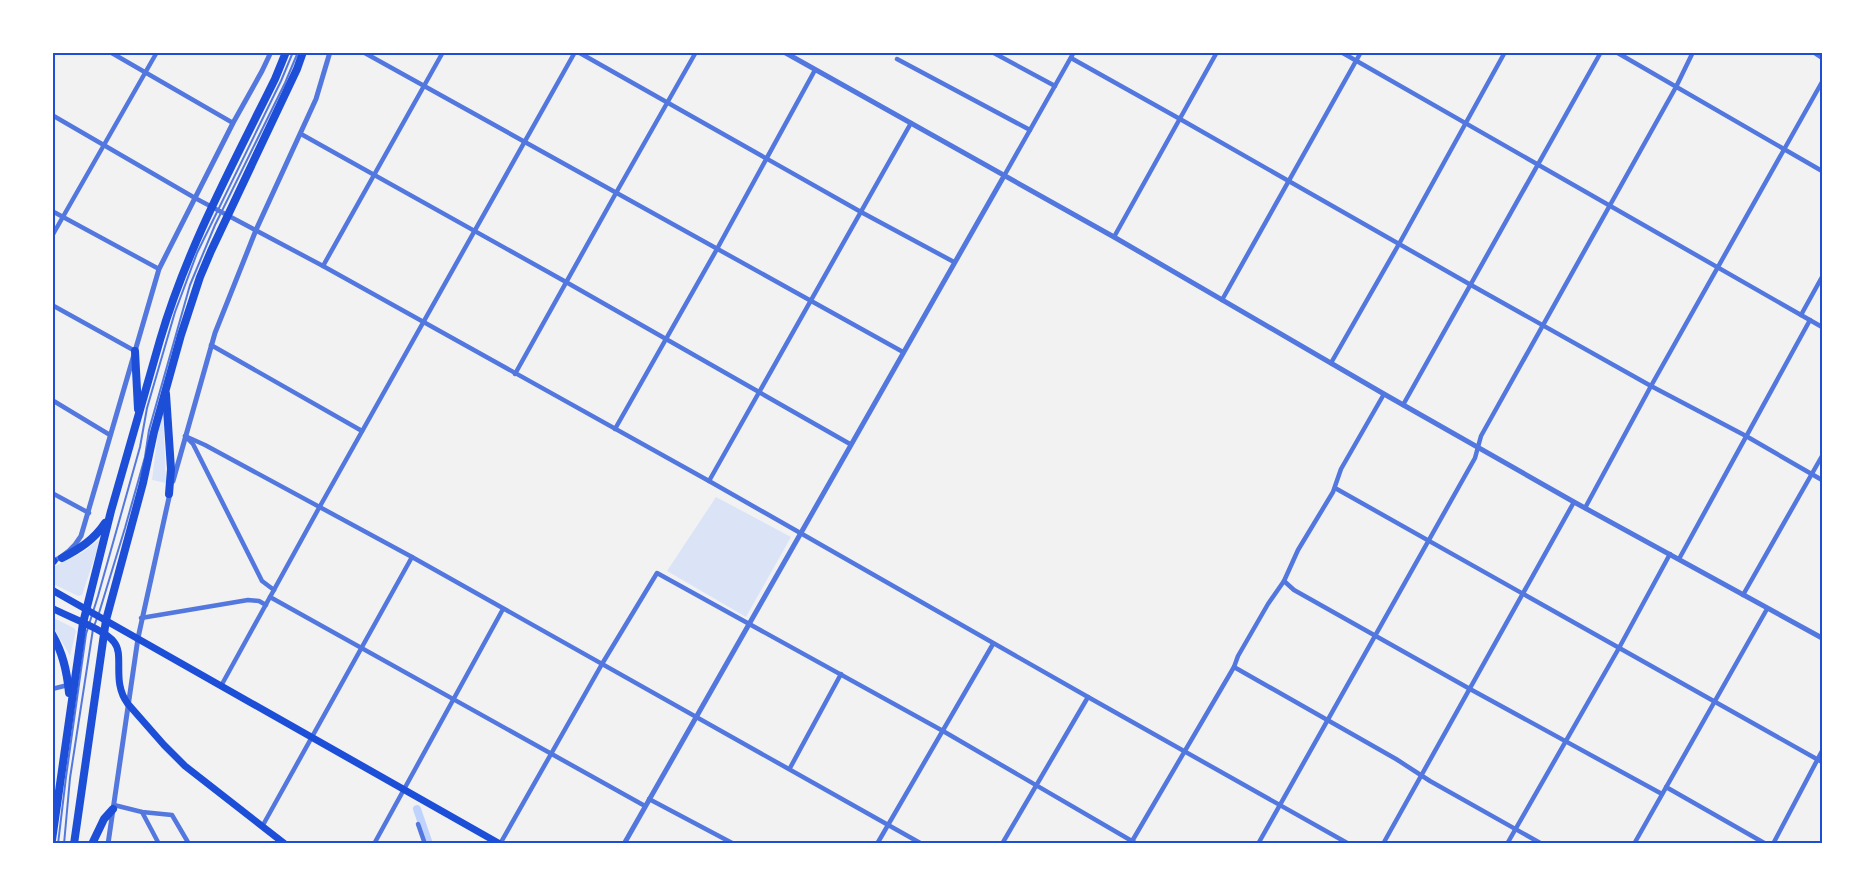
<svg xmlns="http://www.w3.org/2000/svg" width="1875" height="896" viewBox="0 0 1875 896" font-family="Mulish,sans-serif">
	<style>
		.green { fill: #dbe4f7 }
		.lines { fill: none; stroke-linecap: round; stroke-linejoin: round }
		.canal { stroke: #bfd3fe; stroke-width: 8 }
		.service { stroke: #5277de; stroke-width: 2 }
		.minor { stroke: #5277de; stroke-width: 4.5 }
		.tertiary { stroke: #5277de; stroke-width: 5 }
		.primary { stroke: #1d4ed8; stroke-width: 7 }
		.trunk { stroke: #1d4ed8; stroke-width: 8 }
		.neatline { fill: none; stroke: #1d4ed8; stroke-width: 2 }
	</style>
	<rect width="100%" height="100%" fill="#f2f2f2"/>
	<g class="green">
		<polygon points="163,413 166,483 152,480 158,433"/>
		<polygon points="716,497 791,537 746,617 667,571"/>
		<polygon points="101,538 82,595 78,596 53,584 53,567 83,552"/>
		<path d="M52,617l22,11 2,3 -6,25c-6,-13 -18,-26 -18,-39z"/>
	</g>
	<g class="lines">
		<polyline class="canal" points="417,809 429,844"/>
		<g class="service">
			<polyline points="99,613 125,528 145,457 149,430 190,285 215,225 285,83 298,52"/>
			<polyline points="58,844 66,777 86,634 98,596 140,447 147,408 175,312 197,253 281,81 293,52"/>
			<polyline points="64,844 70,778 93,629 97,618"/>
		</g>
		<g class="minor">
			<polyline points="110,52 233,123"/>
			<polyline points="363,52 903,352"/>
			<polyline points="578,52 861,212 954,262"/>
			<polyline points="992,52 1055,86"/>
			<polyline points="1341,52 1822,327"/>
			<polyline points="1616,52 1822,171"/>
			<polyline points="1813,52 1822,58"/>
			<polyline points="1071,58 1180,119 1471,285 1651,386 1746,436 1822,480"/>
			<polyline points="897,59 1030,130"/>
			<polyline points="52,115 195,198 323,266 709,481 1088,697 1349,844"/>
			<polyline points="301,134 566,282 850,444"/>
			<polyline points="1004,176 1074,52"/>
			<polyline points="52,211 159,269"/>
			<polyline points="52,236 157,52"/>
			<polyline points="1114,237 1217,52"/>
			<polyline points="323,266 443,52"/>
			<polyline points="1222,300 1361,52"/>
			<polyline points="52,305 135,351"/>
			<polyline points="1801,315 1822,277"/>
			<polyline points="211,345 362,431"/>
			<polyline points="1331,363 1399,244 1505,52"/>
			<polyline points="515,374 616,193 696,52"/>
			<polyline points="52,400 110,435"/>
			<polyline points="1403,405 1601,52"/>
			<polyline points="615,429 717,249 815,70"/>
			<polyline points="185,436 205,445 412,557 922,844"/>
			<polyline points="187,438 193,444 262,581 274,590"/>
			<polyline points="709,481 911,123"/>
			<polyline points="1335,488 1822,762"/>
			<polyline points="52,493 89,513"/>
			<polyline points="1585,508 1651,386 1822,82"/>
			<polyline points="1679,559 1810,320"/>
			<polyline points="1284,581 1294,590 1470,689 1662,794"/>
			<polyline points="1743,595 1822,456"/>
			<polyline points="270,597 645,806"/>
			<polyline points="141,618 248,600 259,601 266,605"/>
			<polyline points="1234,667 1396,759 1430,781 1542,844"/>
			<polyline points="221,686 319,508 575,52"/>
			<polyline points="52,689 68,685"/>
			<polyline points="790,768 841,674"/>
			<polyline points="1666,787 1766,844"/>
			<polyline points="649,799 734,844"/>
			<polyline points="114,805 142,812 172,815 189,844"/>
			<polyline points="142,812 159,844"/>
			<polyline points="418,824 425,844"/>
			<polyline points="263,825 412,557"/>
			<polyline points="1131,843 1234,667 1238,656 1268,604 1284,581 1298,550 1333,492 1341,469 1384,394"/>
			<polyline points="374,844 503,609"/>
			<polyline points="500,844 602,664 657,573 943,731 1137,844"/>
			<polyline points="877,844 993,644"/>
			<polyline points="1002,844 1088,697"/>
			<polyline points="1258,844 1475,458 1481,436 1676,87 1693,52"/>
			<polyline points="1383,844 1574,502"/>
			<polyline points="1507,844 1619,648 1670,554"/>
			<polyline points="1634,844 1767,609"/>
			<polyline points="1773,844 1822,751"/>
		</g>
		<g class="tertiary">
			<polyline points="784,52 1114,237 1384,394 1574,502 1822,638"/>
			<polyline points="173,481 215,333 256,230 316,99 330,52"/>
			<path d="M52,562c13,-6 22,-14 29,-26l78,-267 74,-146 29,-52 9,-19"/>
			<polyline points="108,844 138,638 170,493"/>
			<polyline points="624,844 1004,176"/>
		</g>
		<g class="primary">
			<polyline points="52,563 54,561"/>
			<polyline points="52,590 500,844"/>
			<path d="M52,608c16,9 52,21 62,34 11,13 -3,40 14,62l36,41 21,21 100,78"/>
		</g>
		<g class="trunk">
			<polyline points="135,351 138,409"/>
			<polyline points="166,394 171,469 169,494"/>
			<path d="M62,558c17,-9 32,-18 43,-35"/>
			<path d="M52,634c11,19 15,37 17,59"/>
			<path d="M52,840l31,-217 28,-112 49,-171c27,-92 73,-176 115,-261l11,-27"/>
			<polyline points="74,844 106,620 143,483 154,432 181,335 200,277 211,251 297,69 303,52"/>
			<polyline points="92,844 104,819 113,809"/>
		</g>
	</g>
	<rect width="1875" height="896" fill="none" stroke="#ffffff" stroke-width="108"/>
	<rect x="54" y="54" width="1767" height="788" class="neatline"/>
</svg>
